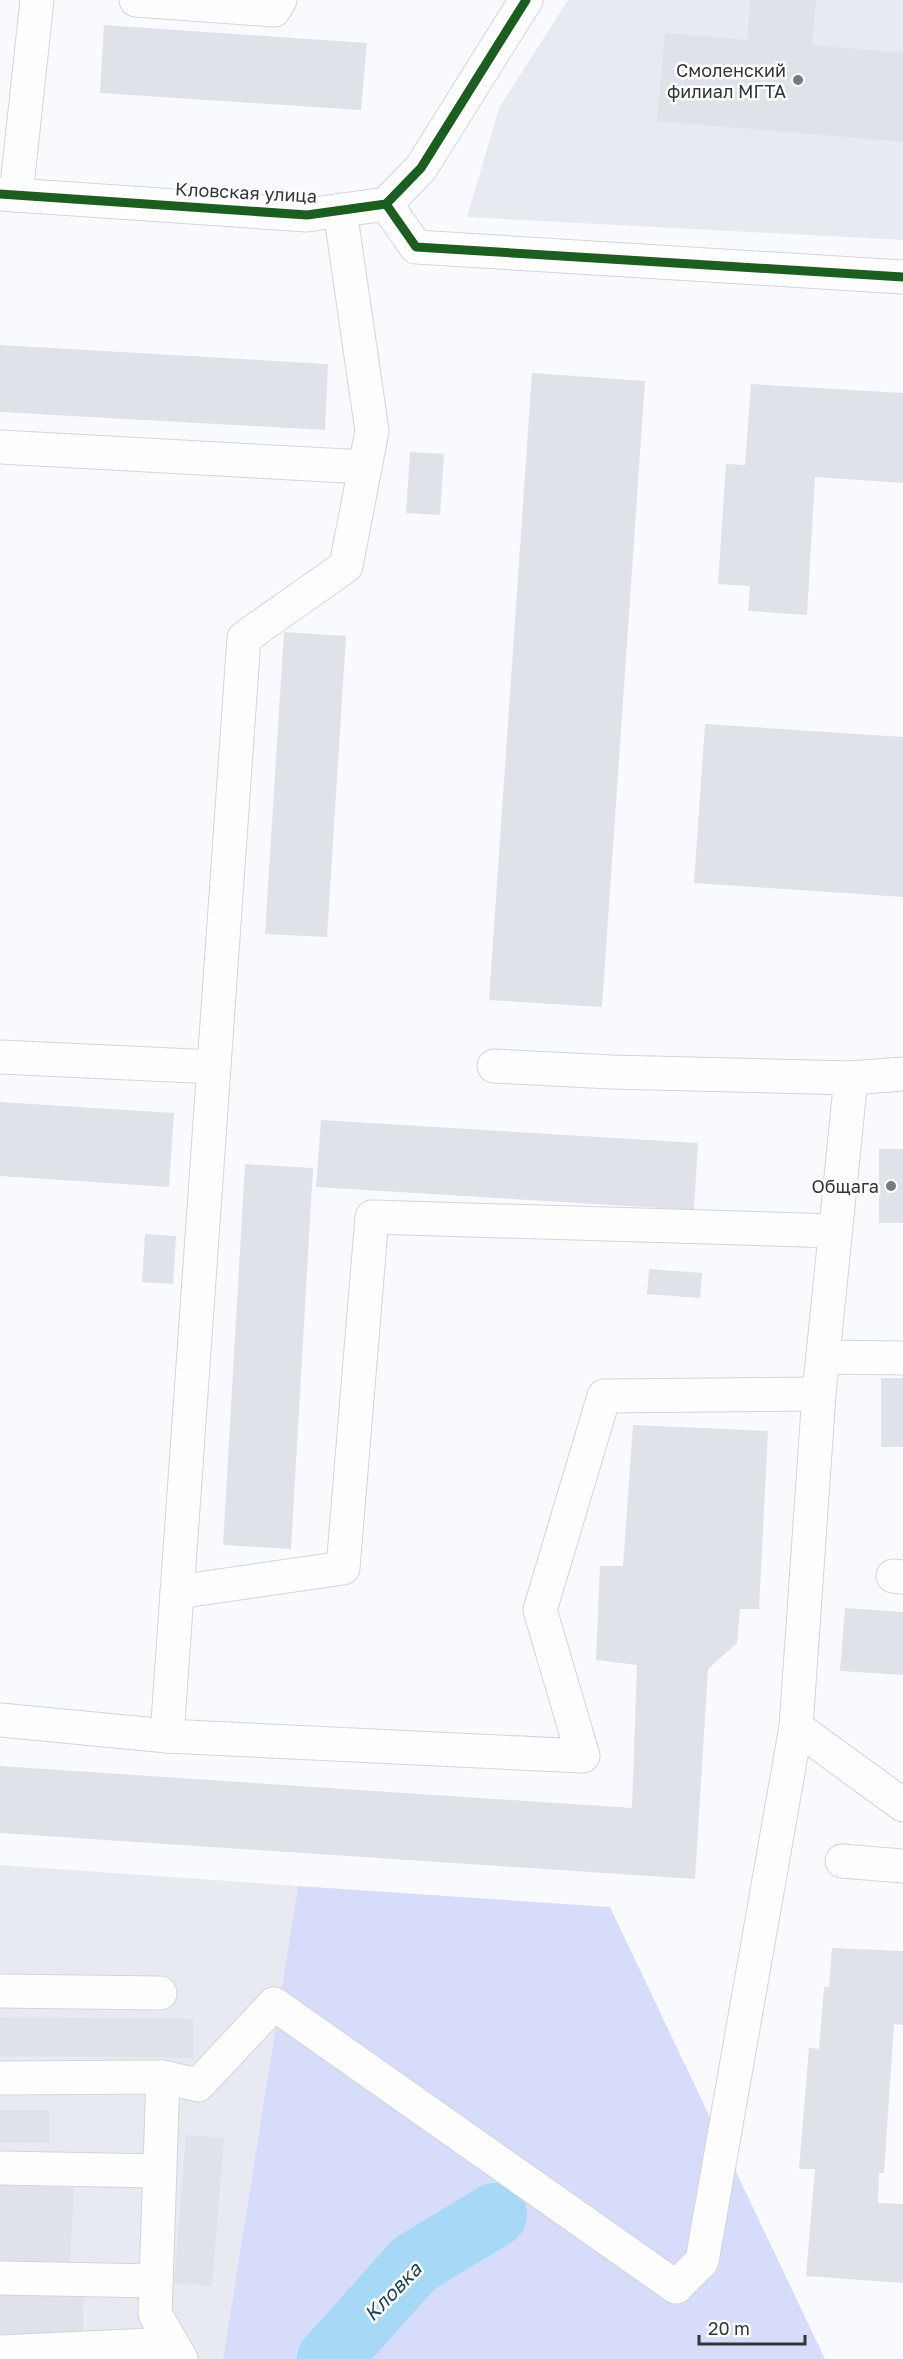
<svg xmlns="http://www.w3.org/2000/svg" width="903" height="2359" viewBox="0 0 903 2359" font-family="'Golos Text',sans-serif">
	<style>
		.built { fill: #e8eaf2 }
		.green { fill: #d6dcfa }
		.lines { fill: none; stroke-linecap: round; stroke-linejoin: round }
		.river { stroke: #a7d8f6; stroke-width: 64 }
		.building { fill: #e0e2ea }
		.minor-casing { stroke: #d4d5d8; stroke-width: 35 }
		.minor { stroke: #fefeff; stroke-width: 33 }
		.cycleway-casing { stroke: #fff; stroke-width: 13 }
		.cycleway { stroke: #1b5e20; stroke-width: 9 }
		.poi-dot { fill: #797a7d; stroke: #fff; stroke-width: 2 }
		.labels { text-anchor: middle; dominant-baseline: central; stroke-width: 5; stroke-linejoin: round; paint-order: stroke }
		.poi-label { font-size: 18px; fill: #343538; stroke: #fff; text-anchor: end }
		.street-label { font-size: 18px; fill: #343538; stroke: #fff }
		.water-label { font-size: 20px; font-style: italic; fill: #1c4359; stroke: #fff }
	</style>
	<rect width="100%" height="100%" fill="#f9fafd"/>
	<g class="built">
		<polygon points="568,0 903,0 903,240 467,217 499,108"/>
		<polygon points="0,1865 298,1886 223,2359 0,2359"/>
	</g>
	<polygon class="green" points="298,1886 610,1907 825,2359 223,2359"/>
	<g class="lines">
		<polyline class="river" points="329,2359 414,2264 495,2215"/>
	</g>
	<g class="building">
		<polygon points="750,0 816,0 812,45 903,53 903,142 657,121 665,33 747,40"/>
		<polygon points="104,25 367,43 361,110 100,93"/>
		<polygon points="0,345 328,364 325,430 0,412"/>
		<polygon points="532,373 645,381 602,1007 489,1000"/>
		<polygon points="751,384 903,393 903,483 815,477 807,615 748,611 750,586 718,584 726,464 745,465"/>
		<polygon points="410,452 444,454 440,515 406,513"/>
		<polygon points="284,632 346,636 327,937 265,934"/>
		<polygon points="705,724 903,737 903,897 694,883"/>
		<polygon points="0,1102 174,1113 169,1187 0,1176"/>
		<polygon points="321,1120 698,1143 694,1210 316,1187"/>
		<rect x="879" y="1149" width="24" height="74"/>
		<polygon points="245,1164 313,1168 291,1549 223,1545"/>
		<polygon points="145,1234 176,1236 173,1284 142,1282"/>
		<polygon points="649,1269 702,1273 700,1298 647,1294"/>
		<rect x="881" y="1378" width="22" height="69"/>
		<polygon points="633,1425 768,1431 759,1609 740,1609 737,1643 708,1669 695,1879 0,1833 0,1766 632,1808 637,1665 596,1660 600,1566 623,1566"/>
		<polygon points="845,1608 903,1612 903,1675 840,1671"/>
		<polygon points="832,1948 903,1951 903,2025 894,2024 884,2173 879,2173 878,2203 903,2204 903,2283 806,2276 815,2169 799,2169 809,2048 819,2049 824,1987 829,1987"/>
		<polygon points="0,2017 193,2019 193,2058 0,2056"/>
		<rect x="0" y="2110" width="49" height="33"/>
		<polygon points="186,2135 224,2138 212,2286 174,2283"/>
		<polygon points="0,2184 74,2188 70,2264 0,2260"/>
		<polygon points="0,2286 84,2286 83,2335 0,2336"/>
	</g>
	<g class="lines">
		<defs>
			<g id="minor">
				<polyline points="136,0 274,10 280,0"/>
				<polyline points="0,194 307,215 386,204 421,168 526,0"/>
				<polyline points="16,195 37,0"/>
				<polyline points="386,204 416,247 903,277"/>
				<polyline points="0,447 365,467"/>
				<polyline points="0,1057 214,1067"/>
				<polyline points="494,1066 611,1072 851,1078 819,1394 796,1727 903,1805"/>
				<polyline points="851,1078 903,1074"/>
				<polyline points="823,1357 903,1358"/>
				<polyline points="893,1576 903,1577"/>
				<polyline points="177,1592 343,1568 372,1217 835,1231"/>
				<polyline points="0,1720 167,1736 583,1756 540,1610 604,1396 819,1394"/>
				<polyline points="167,1736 244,638 346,566 372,431 340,210"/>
				<polyline points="842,1861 903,1866"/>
				<polyline points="0,1991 160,1993"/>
				<polyline points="163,2077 198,2085 274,2004 676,2287 702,2261 796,1727"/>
				<polyline points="0,2078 163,2077 155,2314 181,2359"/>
				<polyline points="0,2168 159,2171"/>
				<polyline points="0,2278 156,2281"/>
				<polyline points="0,2352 172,2344"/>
			</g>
		</defs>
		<use href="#minor" class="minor-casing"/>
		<use href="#minor" class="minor"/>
		<defs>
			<g id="cycleway">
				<polyline points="0,194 307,215 386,204 421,168 526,0"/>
				<polyline points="386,204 416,247 903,277"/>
			</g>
		</defs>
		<use href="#cycleway" class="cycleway-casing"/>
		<use href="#cycleway" class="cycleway"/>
	</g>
	<g class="poi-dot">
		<circle cx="798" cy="80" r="6"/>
		<circle cx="891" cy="1186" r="6"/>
	</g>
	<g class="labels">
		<g class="poi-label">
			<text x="786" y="70">Смоленский<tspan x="786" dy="21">филиал МГТА</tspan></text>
			<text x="879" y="1186">Общага</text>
		</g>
		<g class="street-label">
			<text transform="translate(246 192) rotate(3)">Кловская улица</text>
		</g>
		<g class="water-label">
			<text transform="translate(392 2291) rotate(-46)">Кловка</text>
		</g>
	</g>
	<path d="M699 2335v9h106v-9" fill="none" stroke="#343538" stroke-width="3"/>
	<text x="708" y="2335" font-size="18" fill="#343538" stroke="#ffffff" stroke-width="4.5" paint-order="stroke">20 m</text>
</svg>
